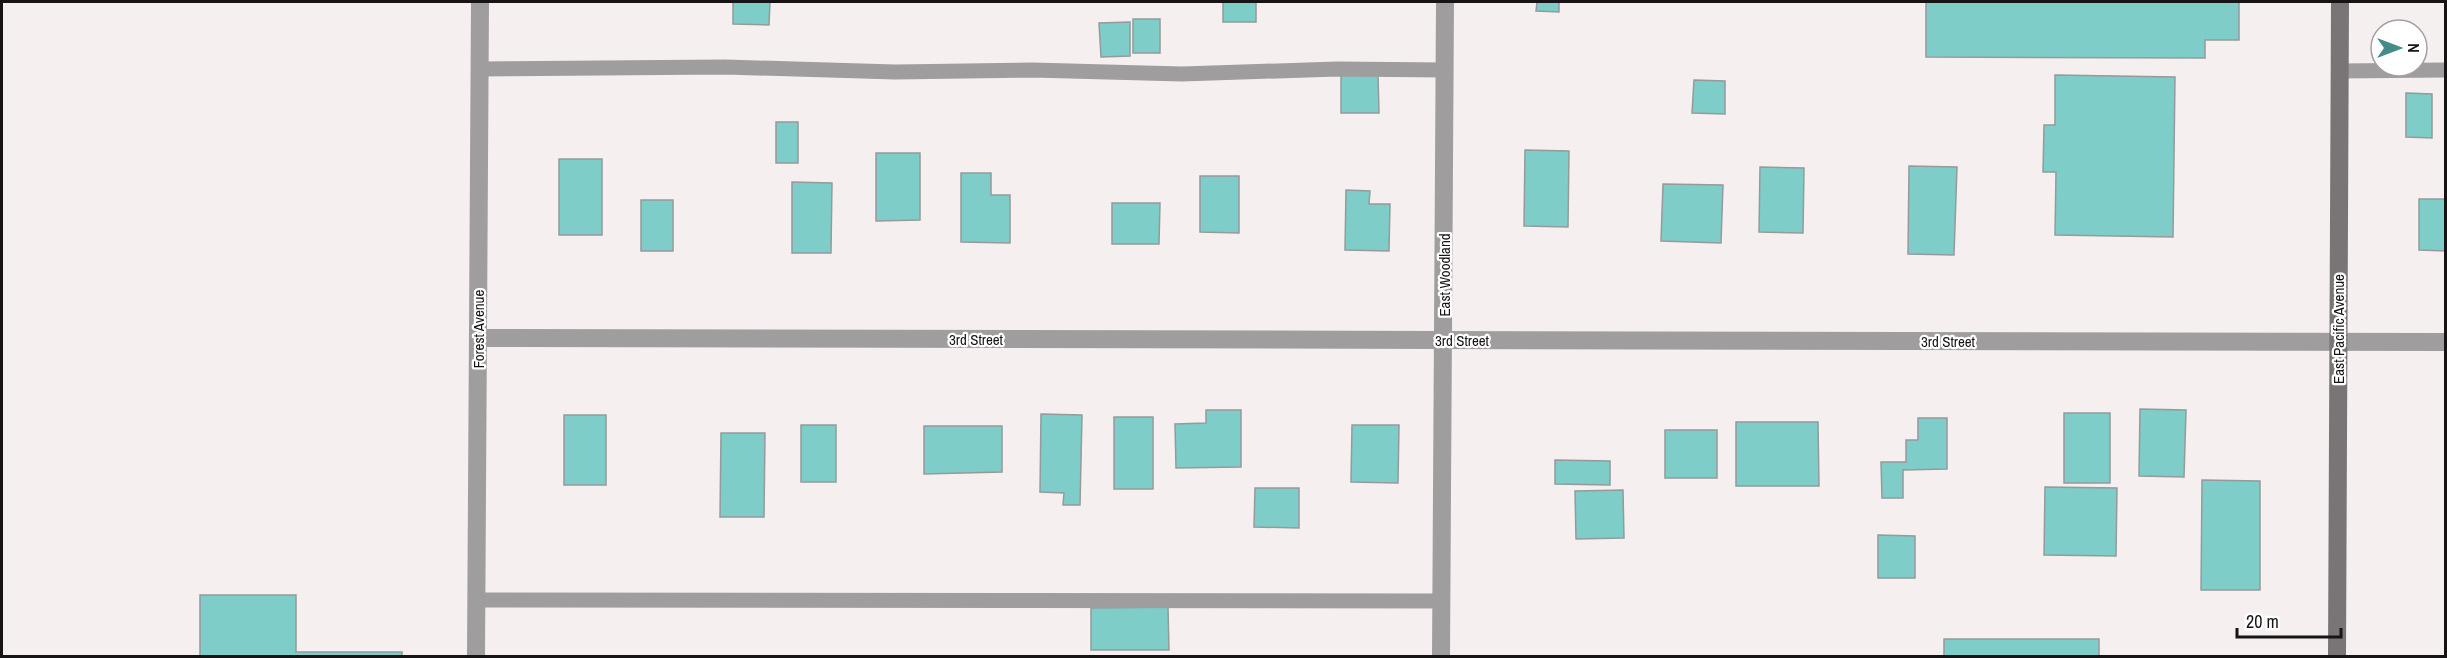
<svg xmlns="http://www.w3.org/2000/svg" width="2447" height="658" viewBox="0 0 2447 658" font-family="'Archivo Narrow',sans-serif">
	<style>
		.building { fill: #7ecdc8; stroke: #949b9a; stroke-width: 1.5 }
		.lines { fill: none; stroke-linecap: round; stroke-linejoin: round }
		.lane { stroke: #a09d9e; stroke-width: 15 }
		.street { stroke: #a09d9e; stroke-width: 18 }
		.secondary { stroke: #797576; stroke-width: 18 }
		.labels { text-anchor: middle; dominant-baseline: central; stroke-width: 4.5; stroke-linejoin: round; paint-order: stroke }
		.street-label { font-size: 15px; fill: #161414; stroke: #fff }
	</style>
	<rect width="100%" height="100%" fill="#f5eff0"/>
	<g class="building">
		<polygon points="733,2 770,2 769,25 733,24"/>
		<rect x="1223" y="2" width="33" height="20"/>
		<polygon points="1537,2 1559,2 1559,12 1536,11"/>
		<polygon points="1926,2 2239,2 2239,40 2205,40 2205,58 1926,57"/>
		<rect x="1133" y="19" width="27" height="34"/>
		<polygon points="1130,22 1130,56 1101,57 1099,23"/>
		<polygon points="1341,74 1378,74 1379,113 1341,113"/>
		<polygon points="2055,75 2175,77 2173,237 2055,235 2056,172 2043,172 2044,125 2055,125"/>
		<polygon points="1694,80 1725,81 1725,114 1692,113"/>
		<polygon points="2406,93 2432,94 2432,138 2406,137"/>
		<rect x="776" y="122" width="22" height="41"/>
		<polygon points="1525,150 1569,151 1568,227 1524,226"/>
		<polygon points="876,153 920,153 920,220 876,221"/>
		<rect x="559" y="159" width="43" height="76"/>
		<polygon points="1909,166 1957,167 1954,255 1908,254"/>
		<polygon points="1760,167 1804,168 1803,233 1759,232"/>
		<polygon points="961,173 991,173 991,195 1010,195 1010,243 961,242"/>
		<polygon points="1200,176 1239,176 1239,233 1200,232"/>
		<polygon points="792,182 832,183 831,253 792,253"/>
		<polygon points="1663,184 1723,185 1721,243 1661,241"/>
		<polygon points="1346,190 1370,191 1369,204 1390,204 1389,251 1345,250"/>
		<polygon points="2419,199 2446,199 2446,251 2419,250"/>
		<rect x="641" y="200" width="32" height="51"/>
		<polygon points="1112,203 1160,203 1159,244 1112,244"/>
		<polygon points="2140,409 2186,410 2184,477 2139,476"/>
		<polygon points="1206,410 1241,410 1241,467 1176,468 1175,424 1206,423"/>
		<rect x="2064" y="413" width="46" height="70"/>
		<polygon points="1041,414 1082,415 1080,505 1063,505 1064,493 1040,492"/>
		<rect x="564" y="415" width="42" height="70"/>
		<rect x="1114" y="417" width="39" height="72"/>
		<polygon points="1918,418 1947,418 1947,469 1903,470 1903,498 1882,498 1881,462 1906,462 1906,440 1918,440"/>
		<polygon points="1736,422 1818,422 1819,486 1736,486"/>
		<rect x="801" y="425" width="35" height="57"/>
		<polygon points="1352,425 1399,425 1398,483 1351,482"/>
		<polygon points="924,426 1002,426 1002,472 924,474"/>
		<rect x="1665" y="430" width="52" height="48"/>
		<polygon points="721,433 765,433 764,517 720,517"/>
		<polygon points="1555,460 1610,461 1610,485 1555,484"/>
		<polygon points="2202,480 2260,481 2260,590 2201,590"/>
		<polygon points="2045,487 2117,488 2116,556 2044,555"/>
		<polygon points="1255,488 1299,488 1299,528 1254,527"/>
		<polygon points="1623,490 1624,538 1576,539 1575,491"/>
		<polygon points="1878,535 1915,536 1915,578 1878,578"/>
		<polygon points="200,595 296,595 296,652 402,652 402,656 200,656"/>
		<polygon points="1168,607 1169,650 1091,650 1091,608"/>
		<rect x="1944" y="639" width="155" height="17"/>
	</g>
	<g class="lines">
		<g class="lane">
			<polyline points="479,69 725,67 895,72 1032,70 1182,74 1337,69 1445,70"/>
			<polyline points="2339,71 2446,70"/>
			<polyline points="476,600 1442,601"/>
		</g>
		<g class="street">
			<polyline points="478,338 2446,342"/>
			<polyline points="476,656 480,2"/>
			<polyline points="1441,656 1445,2"/>
		</g>
		<polyline class="secondary" points="2337,656 2340,2"/>
	</g>
	<g class="labels">
		<g class="street-label">
			<text transform="translate(1444 275) rotate(-90)">East Woodland</text>
			<text transform="translate(478 329) rotate(-90)">Forest Avenue</text>
			<text transform="translate(2338 329) rotate(-90)">East Pacific Avenue</text>
			<text x="976" y="339">3rd Street</text>
			<text x="1462" y="340">3rd Street</text>
			<text x="1948" y="341">3rd Street</text>
		</g>
	</g>
	<rect width="2447" height="658" fill="none" stroke="#161414" stroke-width="6"/>
	<g transform="translate(2399 48) rotate(90)"><circle r="28" fill="#ffffff" stroke="#a2a1a1" stroke-width="1.5"/>
	<path d="M0-4.5L10 22L0 15L-10 22Z" fill="#448c88"/>
	<text y="-9" font-size="16" font-weight="bold" text-anchor="middle" fill="#161414">N</text>
	</g>
	<path d="M2237 628v9h104v-9" fill="none" stroke="#161414" stroke-width="3"/>
	<text x="2246" y="628" font-size="18" fill="#161414" stroke="#ffffff" stroke-width="4.5" paint-order="stroke">20 m</text>
</svg>
